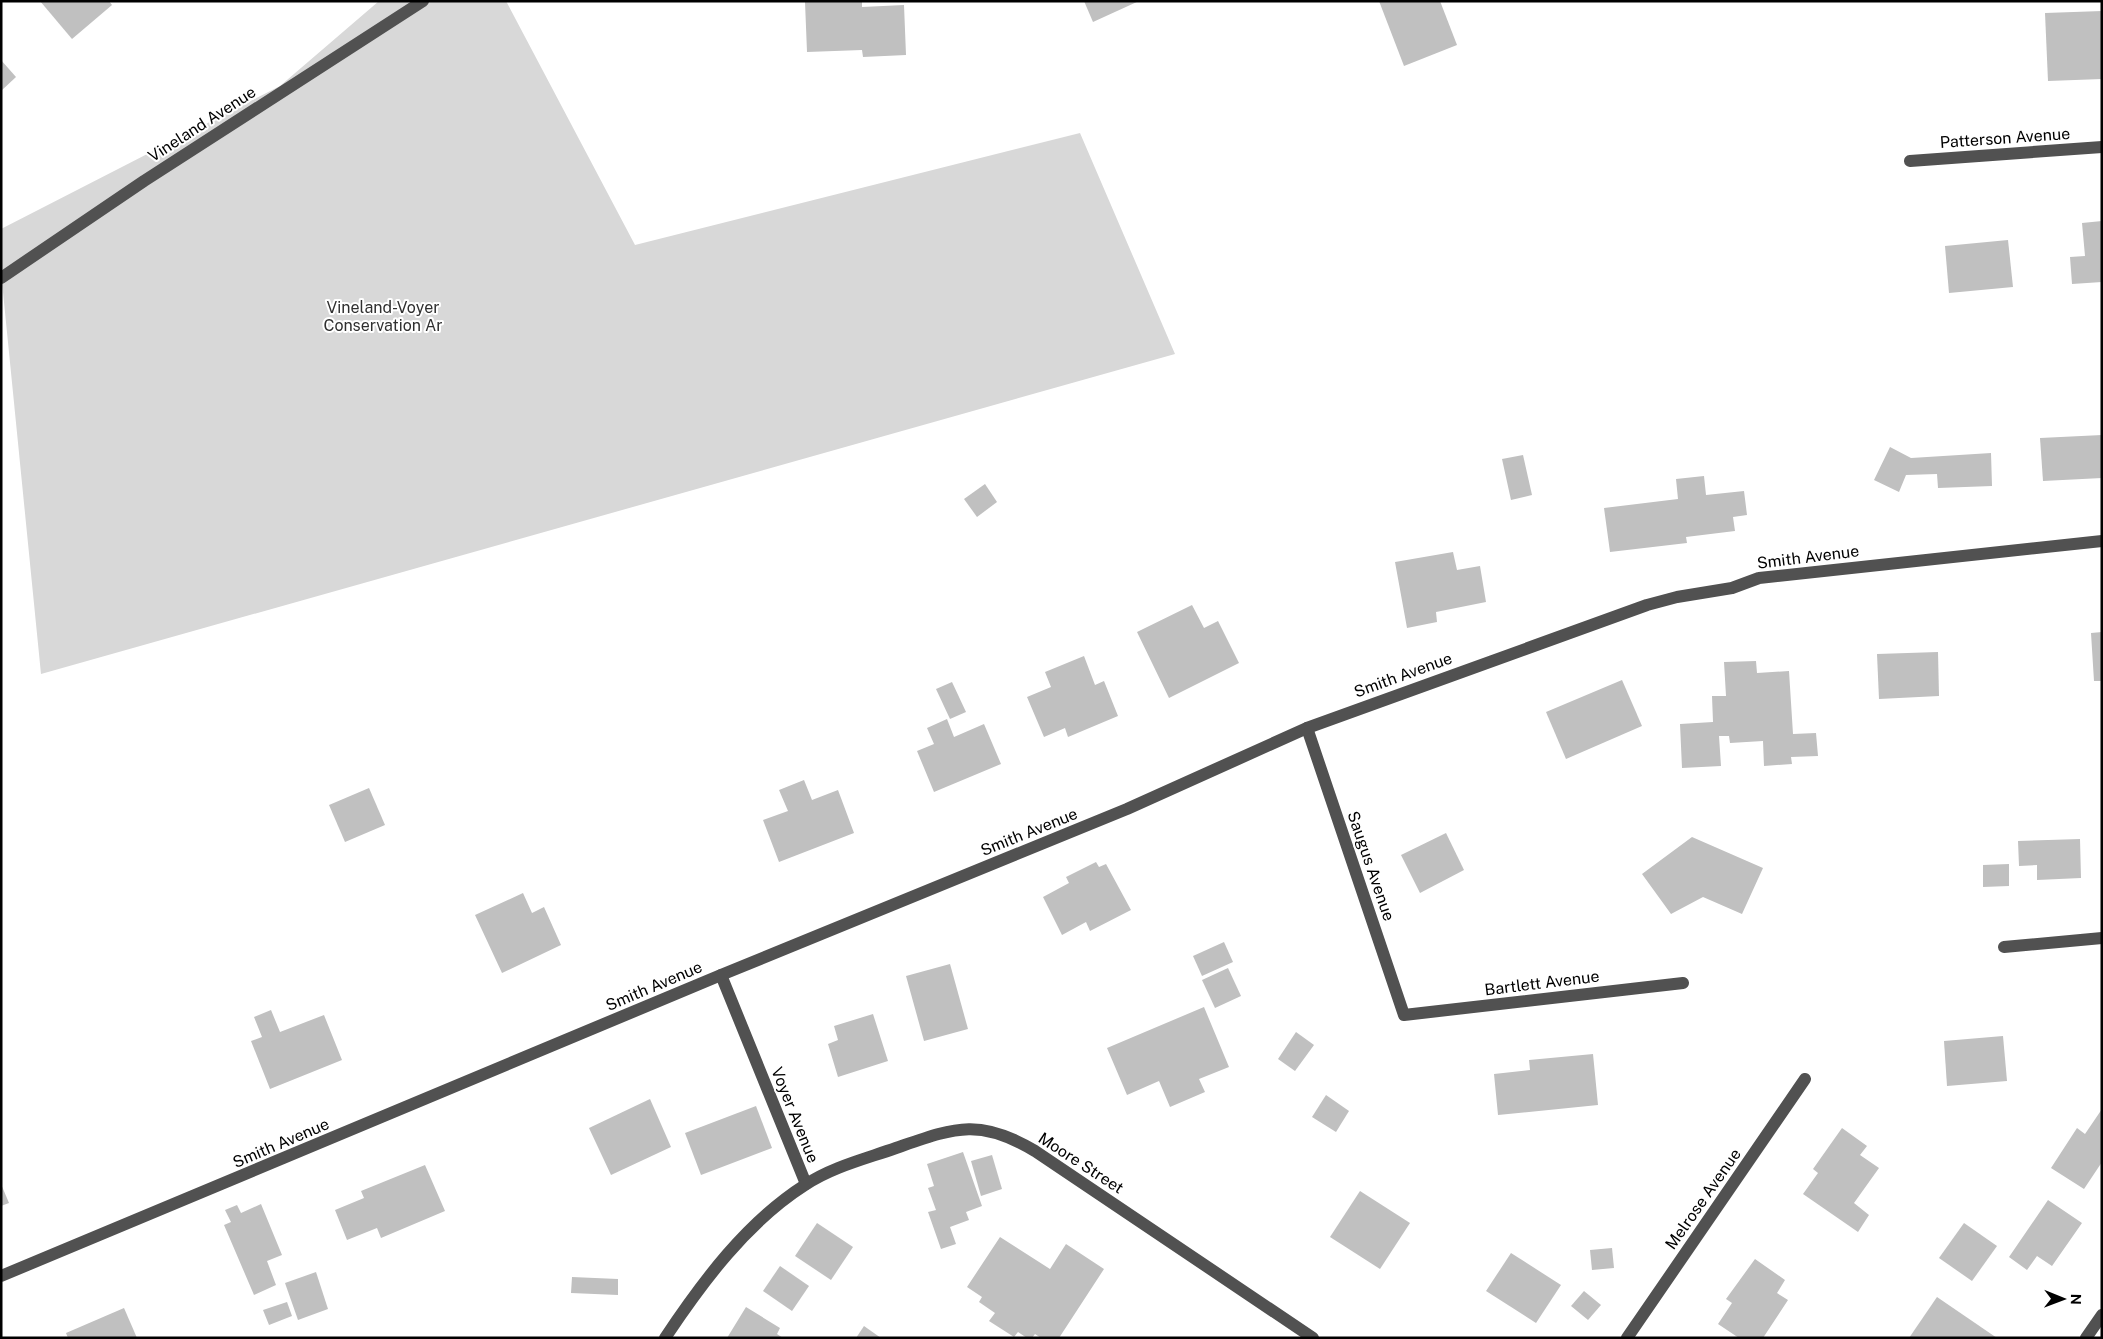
<svg xmlns="http://www.w3.org/2000/svg" width="2103" height="1339" viewBox="0 0 2103 1339" font-family="'Public Sans',sans-serif">
	<style>
		.green { fill: #d8d8d8 }
		.building { fill: #c0c0c0 }
		.lines { fill: none; stroke-linecap: round; stroke-linejoin: round }
		.minor { stroke: #515151; stroke-width: 12 }
		.labels { text-anchor: middle; dominant-baseline: central; stroke-width: 4; stroke-linejoin: round; paint-order: stroke }
		.street-label { font-size: 16px; fill: #000; stroke: #fff }
		.park-label { font-size: 16px; fill: #2f2f2f; stroke: #fff }
	</style>
	<rect width="100%" height="100%" fill="#fff"/>
	<polygon class="green" points="379,1 506,1 635,245 1080,133 1175,354 41,674 1,272 1,229 280,86"/>
	<g class="building">
		<polygon points="40,1 109,1 112,5 72,39"/>
		<polygon points="821,1 862,1 862,7 904,5 906,55 863,57 862,50 807,52 805,2"/>
		<polygon points="1084,1 1139,1 1093,22"/>
		<polygon points="1379,1 1440,1 1457,45 1404,66"/>
		<polygon points="2102,11 2102,79 2048,81 2045,13"/>
		<polygon points="1,60 16,77 1,91"/>
		<polygon points="2102,221 2102,282 2072,284 2070,257 2085,256 2082,223"/>
		<polygon points="2008,240 2013,287 1949,293 1945,246"/>
		<polygon points="2102,435 2102,478 2043,481 2040,438"/>
		<polygon points="1890,447 1911,458 1991,453 1992,486 1938,488 1937,474 1906,475 1899,492 1874,480"/>
		<polygon points="1523,455 1532,495 1511,500 1502,459"/>
		<polygon points="1704,476 1706,495 1744,491 1747,515 1733,517 1735,531 1686,537 1687,543 1610,552 1604,508 1678,499 1676,479"/>
		<polygon points="985,484 997,502 977,517 964,499"/>
		<polygon points="1453,552 1457,570 1480,566 1486,602 1436,612 1437,622 1407,628 1395,562"/>
		<polygon points="1192,605 1204,628 1218,621 1239,663 1169,698 1137,632"/>
		<polygon points="2102,632 2102,681 2094,681 2091,633"/>
		<polygon points="1938,652 1939,696 1879,699 1877,654"/>
		<polygon points="1084,656 1095,685 1104,681 1118,716 1068,737 1065,728 1044,737 1027,697 1051,687 1045,672"/>
		<polygon points="1756,661 1757,673 1789,671 1793,734 1816,733 1818,756 1791,757 1792,764 1764,766 1763,741 1730,743 1729,736 1719,736 1721,766 1682,768 1680,724 1713,722 1712,696 1726,696 1724,662"/>
		<polygon points="1622,680 1642,726 1566,759 1546,712"/>
		<polygon points="952,682 966,712 950,719 936,689"/>
		<polygon points="947,719 954,737 984,724 1001,764 934,792 917,751 934,744 927,728"/>
		<polygon points="804,780 812,800 838,790 854,833 779,862 763,820 788,811 779,790"/>
		<polygon points="369,788 385,825 345,842 329,805"/>
		<polygon points="1446,833 1464,870 1420,893 1401,855"/>
		<polygon points="1692,837 1763,868 1742,914 1703,897 1671,914 1642,874"/>
		<polygon points="2080,839 2081,878 2037,880 2037,865 2019,866 2018,841"/>
		<polygon points="1096,862 1099,867 1106,864 1131,910 1090,931 1086,922 1062,935 1043,897 1069,883 1066,877"/>
		<polygon points="2009,864 2009,886 1983,887 1983,865"/>
		<polygon points="523,893 532,913 544,907 561,945 502,973 475,915"/>
		<polygon points="1224,942 1233,962 1202,976 1193,956"/>
		<polygon points="950,964 968,1029 924,1041 906,976"/>
		<polygon points="1228,968 1241,996 1215,1008 1202,980"/>
		<polygon points="1204,1007 1229,1067 1199,1079 1205,1092 1170,1107 1159,1081 1127,1095 1107,1048"/>
		<polygon points="271,1010 280,1032 324,1015 342,1060 270,1089 251,1041 262,1037 254,1017"/>
		<polygon points="873,1014 888,1061 838,1077 828,1044 838,1040 834,1026"/>
		<polygon points="1296,1032 1314,1045 1295,1071 1278,1059"/>
		<polygon points="2003,1036 2007,1081 1947,1086 1944,1041"/>
		<polygon points="1593,1054 1598,1105 1498,1115 1494,1074 1530,1070 1529,1060"/>
		<polygon points="1326,1095 1349,1111 1336,1132 1312,1117"/>
		<polygon points="650,1099 671,1147 611,1175 589,1128"/>
		<polygon points="756,1106 772,1148 701,1175 685,1133"/>
		<polygon points="2102,1109 2102,1162 2084,1189 2051,1168 2077,1128 2085,1134"/>
		<polygon points="1842,1128 1867,1146 1860,1155 1879,1168 1854,1203 1869,1215 1858,1232 1803,1194 1818,1173 1813,1169"/>
		<polygon points="963,1152 982,1206 966,1212 969,1220 950,1227 956,1244 941,1249 928,1212 936,1210 928,1188 934,1186 927,1164"/>
		<polygon points="992,1155 1002,1189 981,1196 971,1161"/>
		<polygon points="425,1165 445,1211 381,1238 377,1228 347,1240 335,1210 364,1198 361,1191"/>
		<polygon points="1,1184 9,1203 1,1206"/>
		<polygon points="1360,1191 1410,1223 1380,1269 1330,1237"/>
		<polygon points="2048,1200 2082,1223 2052,1266 2037,1256 2027,1270 2009,1257"/>
		<polygon points="261,1204 282,1255 267,1261 276,1285 254,1295 224,1225 231,1222 225,1210 237,1205 241,1213"/>
		<polygon points="817,1223 853,1247 831,1280 795,1256"/>
		<polygon points="1964,1223 1997,1246 1972,1281 1939,1258"/>
		<polygon points="1000,1237 1050,1269 1066,1244 1104,1269 1059,1338 1041,1338 1035,1334 1032,1338 1027,1338 1018,1332 1014,1337 989,1321 995,1313 979,1302 982,1297 967,1287"/>
		<polygon points="1612,1248 1614,1268 1592,1270 1590,1250"/>
		<polygon points="1511,1253 1561,1285 1536,1323 1486,1291"/>
		<polygon points="1755,1259 1785,1280 1777,1293 1788,1300 1763,1338 1739,1338 1718,1324 1732,1303 1726,1299"/>
		<polygon points="780,1266 809,1286 792,1311 763,1291"/>
		<polygon points="316,1272 328,1309 298,1320 285,1283"/>
		<polygon points="572,1277 618,1279 618,1295 571,1293"/>
		<polygon points="1584,1291 1601,1305 1588,1320 1571,1306"/>
		<polygon points="1937,1297 1997,1338 1909,1338"/>
		<polygon points="287,1302 292,1316 269,1325 263,1310"/>
		<polygon points="746,1307 780,1328 777,1334 783,1338 727,1338"/>
		<polygon points="124,1308 137,1338 68,1338 66,1333"/>
		<polygon points="864,1326 881,1338 856,1338"/>
	</g>
	<g class="lines">
		<g class="minor">
			<polyline points="1910,161 2102,147"/>
			<polyline points="1,278 144,181 423,1"/>
			<polyline points="1307,728 1404,1015 1683,983"/>
			<polyline points="2004,947 2102,938"/>
			<polyline points="721,975 806,1184"/>
			<polyline points="1,1276 721,975 1127,809 1307,728 1647,605 1677,597 1732,588 1759,578 2102,541"/>
			<path d="M665,1338c38,-57 82,-116 140,-153 27,-18 60,-26 91,-37 58,-20 83,-31 139,3l278,187"/>
			<polyline points="1627,1338 1805,1079"/>
			<polyline points="2086,1338 2102,1315"/>
		</g>
	</g>
	<g class="labels">
		<g class="street-label">
			<text transform="translate(202 124) rotate(-33)">Vineland Avenue</text>
			<text transform="translate(2005 138) rotate(-4)">Patterson Avenue</text>
			<text transform="translate(1808 557) rotate(-7)">Smith Avenue</text>
			<text transform="translate(1403 675) rotate(-20)">Smith Avenue</text>
			<text transform="translate(1029 832) rotate(-22)">Smith Avenue</text>
			<text transform="translate(1371 866) rotate(71)">Saugus Avenue</text>
			<text transform="translate(1542 983) rotate(-7)">Bartlett Avenue</text>
			<text transform="translate(654 986) rotate(-23)">Smith Avenue</text>
			<text transform="translate(795 1115) rotate(68)">Voyer Avenue</text>
			<text transform="translate(281 1143) rotate(-23)">Smith Avenue</text>
			<text transform="translate(1081 1163) rotate(33)">Moore Street</text>
			<text transform="translate(1703 1199) rotate(-55)">Melrose Avenue</text>
		</g>
		<g class="park-label">
			<text x="383" y="307">Vineland-Voyer<tspan x="383" dy="18">Conservation Ar</tspan></text>
		</g>
	</g>
	<rect width="2103" height="1339" fill="none" stroke="#000000" stroke-width="5"/>
	<g transform="translate(2063 1299) rotate(91)" stroke="#ffffff" stroke-width="4" paint-order="stroke">
	<path d="M0-4L9 19L0 12L-9 19Z" fill="#000000"/>
	<text y="-8" font-size="14" font-weight="bold" text-anchor="middle" fill="#000000">N</text>
	</g>
</svg>
